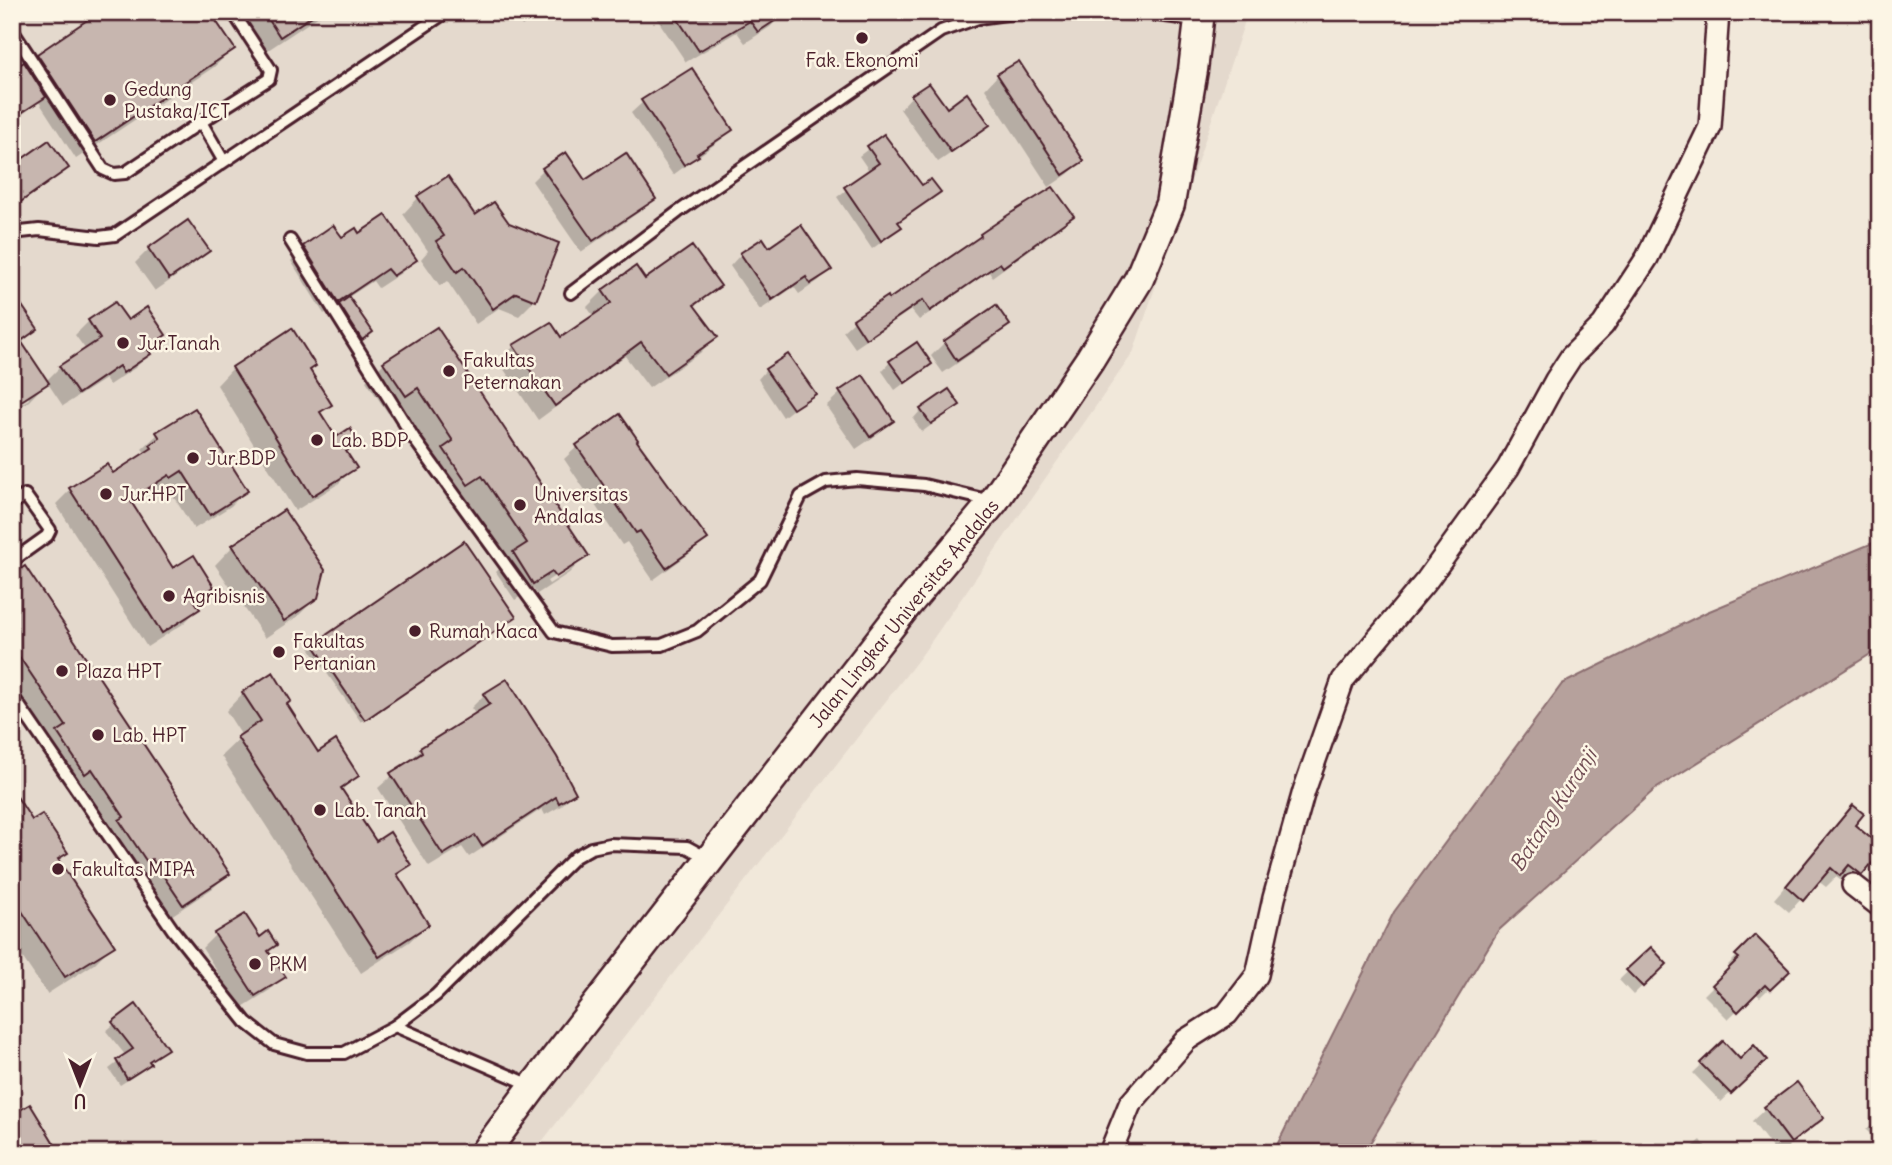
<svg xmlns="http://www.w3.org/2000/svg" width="1892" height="1165" viewBox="0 0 1892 1165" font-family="Delius,sans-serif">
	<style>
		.built { fill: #e4d9cd }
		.water { fill: #b6a19c; stroke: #8b6d6f; stroke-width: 2 }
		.shadow { fill: #0003; fill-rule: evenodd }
		.building { fill: #c7b6af; stroke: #4a1f2b; stroke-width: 2 }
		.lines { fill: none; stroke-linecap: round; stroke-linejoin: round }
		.lane-casing { stroke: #4a1f2b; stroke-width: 16 }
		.street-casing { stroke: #4a1f2b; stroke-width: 26 }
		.secondary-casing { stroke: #4a1f2b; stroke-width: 33 }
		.lane { stroke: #fcf5e5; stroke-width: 10 }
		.street { stroke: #fcf5e5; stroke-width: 21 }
		.secondary { stroke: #fcf5e5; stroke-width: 28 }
		.poi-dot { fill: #4a1f2b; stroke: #fcf5e5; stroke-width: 2.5 }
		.labels { text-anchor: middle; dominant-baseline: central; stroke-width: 5; stroke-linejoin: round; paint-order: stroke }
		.poi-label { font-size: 19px; fill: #4a1f2b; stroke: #fcf5e5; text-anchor: start }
		.street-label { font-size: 19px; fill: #4a1f2b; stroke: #fcf5e5 }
		.water-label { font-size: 21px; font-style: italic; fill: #704c53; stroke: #fcf5e5 }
	</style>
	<rect width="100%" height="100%" fill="#f1e8da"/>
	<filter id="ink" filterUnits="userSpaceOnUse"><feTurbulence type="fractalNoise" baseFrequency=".0143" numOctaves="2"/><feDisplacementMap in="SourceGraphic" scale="14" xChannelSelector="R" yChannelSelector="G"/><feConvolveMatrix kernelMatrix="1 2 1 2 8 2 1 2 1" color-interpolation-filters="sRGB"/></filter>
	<g filter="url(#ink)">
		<polygon class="built" points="12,12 1248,12 1133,353 921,656 533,1153 12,1153"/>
		<polygon class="water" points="1880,540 1880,648 1654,790 1498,931 1364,1153 1273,1153 1394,912 1562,684 1707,612"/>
		<g class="shadow">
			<polygon points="259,12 325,12 262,54 244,27"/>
			<polygon points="512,12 541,12 522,26"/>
			<polygon points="659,12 780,12 782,15 770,27 745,43 737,32 686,62 655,16"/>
			<polygon points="233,49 214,67 76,159 39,102 12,122 12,72 25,68 38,55"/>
			<polygon points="998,75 1082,161 1068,174 1049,187 985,89"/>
			<polygon points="912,96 946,110 987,125 975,137 938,162 900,109"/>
			<polygon points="643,102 731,130 719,141 673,175 631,113"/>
			<polygon points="884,137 921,188 938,192 897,223 900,227 891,235 872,249 837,197 870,172 859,156"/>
			<polygon points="544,169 654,199 642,210 581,252 532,181"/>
			<polygon points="418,198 535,300 519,316 499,308 476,324 447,281 440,286 421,259 428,251 403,214"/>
			<polygon points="1071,216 1061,227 992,277 989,272 919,320 911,310 855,348 843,331 854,321 887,298 889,301 971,245 981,235"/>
			<polygon points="359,236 414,260 401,273 378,288 373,281 347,298 371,332 353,347 332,314 341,305 340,304 324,314 291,261 304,247"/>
			<polygon points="149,249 207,250 194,264 155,291 135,263"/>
			<polygon points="769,249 830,269 818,281 799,294 794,287 760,310 730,266 741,254"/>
			<polygon points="635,268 644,281 718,286 694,307 715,337 700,353 649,388 625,356 538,420 499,362 514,346 560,340 594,317 587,307 603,291"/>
			<polygon points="996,307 1008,324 994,338 943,373 931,356 945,342"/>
			<polygon points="12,310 36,329 21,344 46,381 60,367 86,350 75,335 89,321 164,335 147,351 149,354 135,368 109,385 105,379 63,406 47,382 29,401 12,412 12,409 29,399"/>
			<path d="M436,329l151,226 -18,18 -32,21 -4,-6 -18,12 -19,-28 12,-12 -45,-67 -14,9 -23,-35 9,-8 -36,-54 -11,8 -22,-32 18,-18zM569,567v4l-20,13 -2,-3z"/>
			<polygon points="890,362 930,364 895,390 882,371"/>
			<polygon points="233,368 308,371 329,405 320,414 336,439 357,443 346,454 354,468 338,484 295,511 217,385"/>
			<polygon points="766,370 813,393 783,417 758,379"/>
			<polygon points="862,378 892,420 878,434 856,449 826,406 840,393"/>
			<polygon points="958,405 922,432 913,419 921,410"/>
			<polygon points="620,417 706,539 693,551 653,580 627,542 622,545 564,459 577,447"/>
			<polygon points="158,434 246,490 231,506 194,529 166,485 155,492 153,489 130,503 173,571 212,587 195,603 198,609 183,624 147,647 56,504 71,489 112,476 136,461 145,452 142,449"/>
			<polygon points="233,546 317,597 298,616 265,638 215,565"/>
			<polygon points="12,577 228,874 213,888 168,918 43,748 51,740 12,682"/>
			<polygon points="510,621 361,722 310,649 314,645"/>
			<polygon points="243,693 317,754 356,776 341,791 375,844 409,865 397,877 427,925 409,942 361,973 221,756 242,736 226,711"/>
			<polygon points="484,695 574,793 561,806 545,815 542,809 469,857 462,847 429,867 378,788 421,750 476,715 471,708"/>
			<polygon points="1880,748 1880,768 1872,757"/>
			<polygon points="12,793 32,822 66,853 57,861 112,946 94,964 47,994 12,942"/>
			<polygon points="1853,808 1853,825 1880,851 1848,886 1836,877 1826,887 1818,881 1789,912 1774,899"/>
			<polygon points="215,935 259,939 275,945 268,952 283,976 270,990 241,1008 202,948"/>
			<polygon points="1755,938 1787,971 1760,997 1755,993 1728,1019 1704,995 1731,968 1728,965"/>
			<polygon points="1651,949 1665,964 1633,995 1619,980"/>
			<polygon points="136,1006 165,1049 148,1062 149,1064 142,1071 120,1085 109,1069 126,1056 106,1031"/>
			<polygon points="1723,1044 1740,1061 1765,1060 1721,1102 1693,1073"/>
			<polygon points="1766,1108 1822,1117 1788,1146 1794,1153 1776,1153 1752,1121"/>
			<polygon points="1880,1115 1880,1143 1866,1130"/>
			<polygon points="1701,1140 1710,1153 1685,1153"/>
		</g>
		<g class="building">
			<polygon points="99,12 210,12 235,49 95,142 37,54"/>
			<polygon points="264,12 318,12 280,37"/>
			<polygon points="673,12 788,12 758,32 750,21 699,51"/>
			<polygon points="1019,61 1084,161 1063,175 997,74"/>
			<polygon points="24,62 46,97 12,119 12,70"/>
			<polygon points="692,68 733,130 697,154 699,156 684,165 641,100"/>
			<polygon points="929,83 947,108 967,93 990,125 951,152 911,95"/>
			<polygon points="884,134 922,185 931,179 941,192 898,222 902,227 881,241 844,187 879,163 867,146"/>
			<polygon points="49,140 69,168 12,208 12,166"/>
			<polygon points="566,152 585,180 626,153 656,199 593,241 542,168"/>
			<polygon points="448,176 475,215 494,202 509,223 559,243 536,301 516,293 493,309 464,267 457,272 436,241 444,236 417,196"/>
			<polygon points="1053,187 1074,216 1003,267 1000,263 930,311 923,300 866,339 853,319 888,296 889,299 981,236 980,234 1011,213"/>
			<polygon points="386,215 417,260 393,276 387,269 338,302 303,246 333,225 342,237 356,228 359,233"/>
			<polygon points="188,220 210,251 169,279 148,248"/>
			<polygon points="801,225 832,270 810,284 806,277 772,300 740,253 763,238 769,247"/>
			<polygon points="692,246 721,286 694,305 718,337 666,374 641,342 555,406 513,345 551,322 561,337 611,303 602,290 636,266 645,279"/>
			<polygon points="12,291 38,329 21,341 49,383 12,407"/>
			<polygon points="349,297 373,332 362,340 339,304"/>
			<polygon points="115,302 128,320 147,307 166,335 147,348 151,354 123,373 119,366 78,394 59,366 100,339 88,320"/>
			<polygon points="996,305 1010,325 957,361 944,341"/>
			<polygon points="437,327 589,556 556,577 552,572 533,584 513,552 527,543 482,476 468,485 443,448 453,441 418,388 406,396 383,362"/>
			<polygon points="292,328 316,366 310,370 332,405 320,412 336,437 350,428 359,443 346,451 357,468 312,496 232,367"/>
			<polygon points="917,342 932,364 905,383 889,361"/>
			<polygon points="788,354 816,394 793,409 765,369"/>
			<polygon points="863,375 894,421 870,437 839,391"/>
			<polygon points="949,389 960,405 931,424 920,409"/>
			<polygon points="195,408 248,491 210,515 182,471 171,478 169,475 130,500 173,568 194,555 214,587 194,600 200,609 162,633 69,488 107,464 113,473 152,448 150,445 160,438 156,432"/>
			<polygon points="620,414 638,440 637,441 708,539 666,568 640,531 636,533 576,445"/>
			<polygon points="284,510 325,570 318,598 284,621 232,545"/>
			<polygon points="464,541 516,617 365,720 313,644"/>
			<polygon points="25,566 230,874 183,905 152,859 147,862 119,820 124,817 92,769 85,774 57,732 66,726 12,646 12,575"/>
			<polygon points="273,672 291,701 287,704 318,752 336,740 359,776 341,788 376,841 390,832 411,865 397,874 429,925 379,957 237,737 261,721 242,692"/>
			<polygon points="507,679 557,757 576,793 559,803 556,797 482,846 475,835 443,855 390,773 422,753 420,748 490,704 483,694"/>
			<polygon points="12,789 32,820 42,814 68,853 58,859 115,946 65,977 12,896"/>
			<polygon points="1853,805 1864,814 1855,825 1880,846 1880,854 1862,875 1849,865 1840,876 1831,868 1803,901 1786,886"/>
			<polygon points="245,914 260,937 268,931 277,945 268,951 286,977 255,996 214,933"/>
			<polygon points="1755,935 1790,971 1770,990 1765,985 1738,1012 1712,985 1739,958 1735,955"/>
			<polygon points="1651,947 1667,964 1643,987 1626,970"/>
			<polygon points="136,1004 168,1049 149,1061 151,1064 127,1079 116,1060 133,1049 112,1022"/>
			<polygon points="1723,1041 1740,1059 1754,1045 1767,1060 1731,1094 1700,1063"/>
			<polygon points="1797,1082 1824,1118 1791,1143 1764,1107"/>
			<polygon points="30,1104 60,1153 12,1153 12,1115"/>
		</g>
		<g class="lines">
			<defs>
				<g id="lane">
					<polyline points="1092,12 1150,14 1196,20"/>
					<polyline points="12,30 103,169 114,174 125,173 201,122 223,160"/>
					<polyline points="201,122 269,79 271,70 233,12"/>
					<polyline points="12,233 39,230 99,237 115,235 446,12"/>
					<polyline points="290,240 415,440 554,632 612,646 662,645 697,631 760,580 801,496 826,482 857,479 924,485 991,501"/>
					<polyline points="571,293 678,212 941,31 978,18 1020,12"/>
					<polyline points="12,504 25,495 50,530 47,536 12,561"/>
					<polyline points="12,695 173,930 246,1022 274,1044 307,1053 344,1053 395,1026 436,995 575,857 591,848 610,844 687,847 707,858"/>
					<polyline points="395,1026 531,1085"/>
				</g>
				<g id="street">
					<polyline points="1853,885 1880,906"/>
					<polyline points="1110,1153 1130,1104 1186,1040 1227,1014 1257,975 1274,898 1304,791 1343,680 1427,580 1508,468 1556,380 1571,357 1603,325 1647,258 1710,127 1718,12"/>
				</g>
				<polyline id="secondary" points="484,1153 533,1087 907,605 994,501 1090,359 1139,279 1170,204 1193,70 1200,12"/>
			</defs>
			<use href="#lane" class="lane-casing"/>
			<use href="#street" class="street-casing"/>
			<use href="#secondary" class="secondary-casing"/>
			<use href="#lane" class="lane"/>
			<use href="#street" class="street"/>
			<use href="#secondary" class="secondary"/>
		</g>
	</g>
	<g class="poi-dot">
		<circle cx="862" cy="38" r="7"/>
		<circle cx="110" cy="100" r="7"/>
		<circle cx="123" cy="343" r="7"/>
		<circle cx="449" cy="371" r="7"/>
		<circle cx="317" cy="440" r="7"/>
		<circle cx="193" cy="458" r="7"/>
		<circle cx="106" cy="494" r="7"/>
		<circle cx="520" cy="505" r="7"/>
		<circle cx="169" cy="596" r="7"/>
		<circle cx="415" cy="631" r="7"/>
		<circle cx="279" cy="652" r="7"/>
		<circle cx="62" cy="671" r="7"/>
		<circle cx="98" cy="735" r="7"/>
		<circle cx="320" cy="810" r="7"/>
		<circle cx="58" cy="869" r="7"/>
		<circle cx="255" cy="964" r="7"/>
	</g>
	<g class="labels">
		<g class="poi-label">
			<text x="862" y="60" text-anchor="middle">Fak. Ekonomi</text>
			<text x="124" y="89">Gedung<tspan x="124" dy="22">Pustaka/ICT</tspan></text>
			<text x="137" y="343">Jur.Tanah</text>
			<text x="463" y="360">Fakultas<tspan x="463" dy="22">Peternakan</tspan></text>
			<text x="331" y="440">Lab. BDP</text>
			<text x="207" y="458">Jur.BDP</text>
			<text x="120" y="494">Jur.HPT</text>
			<text x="534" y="494">Universitas<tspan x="534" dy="22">Andalas</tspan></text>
			<text x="183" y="596">Agribisnis</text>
			<text x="429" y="631">Rumah Kaca</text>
			<text x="293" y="641">Fakultas<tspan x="293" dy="22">Pertanian</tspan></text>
			<text x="76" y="671">Plaza HPT</text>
			<text x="112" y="735">Lab. HPT</text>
			<text x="334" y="810">Lab. Tanah</text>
			<text x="72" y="869">Fakultas MIPA</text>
			<text x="269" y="964">PKM</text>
		</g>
		<g class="street-label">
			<text transform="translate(904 613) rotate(-51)">Jalan Lingkar Universitas Andalas</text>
		</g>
		<g class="water-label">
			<text transform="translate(1553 810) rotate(-57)">Batang Kuranji</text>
		</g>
	</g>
	<rect width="1892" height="1165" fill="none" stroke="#fcf5e5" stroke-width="42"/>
	<rect x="21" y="21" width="1850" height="1123" fill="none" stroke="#4a1f2b" stroke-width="2.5" filter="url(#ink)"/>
	<g transform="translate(80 1084) rotate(180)" stroke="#fcf5e5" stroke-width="5" paint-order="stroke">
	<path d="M0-5L12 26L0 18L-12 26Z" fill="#4a1f2b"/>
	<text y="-10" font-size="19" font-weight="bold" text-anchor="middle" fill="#4a1f2b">U</text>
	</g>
</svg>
